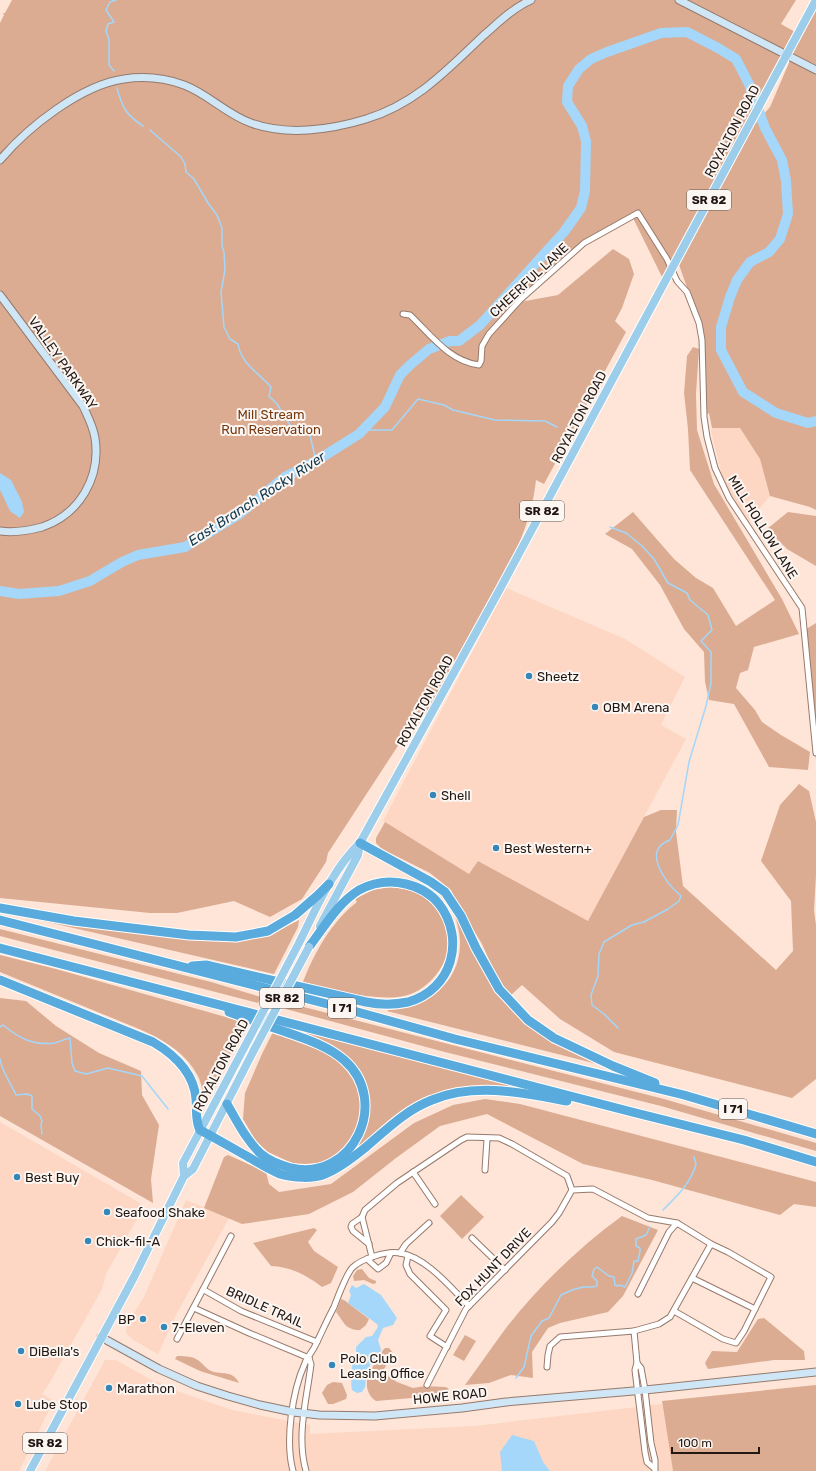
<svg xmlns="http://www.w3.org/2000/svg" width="816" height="1471" viewBox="0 0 816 1471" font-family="Rubik,sans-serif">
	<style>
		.built { fill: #fdd7c3 }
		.green { fill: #dbac92 }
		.water { fill: #a4d7fa }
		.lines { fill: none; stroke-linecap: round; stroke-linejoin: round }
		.stream { stroke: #a4d7fa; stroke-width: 1.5 }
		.river { stroke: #a4d7fa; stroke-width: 10 }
		.street-casing { stroke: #967a6c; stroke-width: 7 }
		.secondary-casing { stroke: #967a6c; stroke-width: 9 }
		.primary-casing { stroke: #fff; stroke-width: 10 }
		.highway-casing { stroke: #fff; stroke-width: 11 }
		.street { stroke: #fff; stroke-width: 5 }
		.secondary { stroke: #cee6f5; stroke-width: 7 }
		.primary { stroke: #9ccdeb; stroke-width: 8 }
		.highway { stroke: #5aabdd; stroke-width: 9 }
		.primary-bridge-casing { stroke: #fff; stroke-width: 10; stroke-linecap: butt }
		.primary-bridge { stroke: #9ccdeb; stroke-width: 8 }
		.poi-dot { fill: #3487b7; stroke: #fcf6f3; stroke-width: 1.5 }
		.labels { text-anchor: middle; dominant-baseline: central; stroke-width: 4; stroke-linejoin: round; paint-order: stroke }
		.shield { fill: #fcf6f3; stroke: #635a55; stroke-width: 1 }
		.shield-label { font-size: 12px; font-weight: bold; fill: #221711 }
		.street-label { font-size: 13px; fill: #221711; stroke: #fcf6f3 }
		.park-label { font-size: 13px; fill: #76380d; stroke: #fcf6f3 }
		.poi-label { font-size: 13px; fill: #221711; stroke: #fcf6f3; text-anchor: start }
		.water-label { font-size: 14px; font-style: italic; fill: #0f3950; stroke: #fcf6f3 }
	</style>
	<rect width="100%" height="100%" fill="#fee5d7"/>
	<g class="built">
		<polygon points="712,428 740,428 760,459 770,496 749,521 735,502 722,476 711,431"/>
		<polygon points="506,588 625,639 685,677 661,725 686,739 588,921 478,861 469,874 383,821"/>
		<polygon points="0,1122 140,1203 142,1210 106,1274 102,1289 49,1384 42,1394 52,1400 51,1406 19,1471 0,1471"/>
		<polygon points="186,1200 229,1218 176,1315 158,1354 133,1340 126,1333 127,1324 144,1297"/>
		<polygon points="105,1360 116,1360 155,1382 156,1381 174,1390 232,1410 310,1425 310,1434 475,1426 662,1404 673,1471 45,1471"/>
	</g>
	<g class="green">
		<path d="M12,0h784l-15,24 16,9 -54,104 27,-30 46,-107v510l-6,-3 -40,-11 -10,-37 -20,-31h-28l-3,-15 -3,2 -3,-82 -26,-74 -13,22 -32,-65 -33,17 -79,69 38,-7 55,-46 16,10 5,15 -12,34 -7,13 11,11 -82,152 -8,-4c-5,49 -31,95 -54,137 -17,34 -35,67 -52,100l-10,-5 -92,141 -2,9 -24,37 -32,18 -36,-16 -57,12h-27l-150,-15v-875l4,-8 -1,-2h2z"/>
		<polygon points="693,347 699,349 696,394 697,430 714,484 782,599 799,634 754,647 748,670 740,673 736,688 755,710 762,722 781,735 810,752 808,770 769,767 734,704 709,700 705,682 704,652 684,629 660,585 632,549 605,534 633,512 674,559 696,578 713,588 736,626 775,600 690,470 688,429 684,393 687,356"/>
		<polygon points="788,512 816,516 816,566 787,549 767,529"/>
		<polygon points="816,623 816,760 803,631"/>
		<polygon points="799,784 809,791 816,822 816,875 814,910 816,925 816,1079 792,1098 614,1052 560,1019 522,985 511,995 498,980 482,944 457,903 451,890 430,873 388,852 381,848 376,843 376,838 385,822 469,874 478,861 588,921 644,817 661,810 677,810 676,832 683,886 776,970 793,951 791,901 761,861 780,805"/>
		<path d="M390,887c11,1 22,3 32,9 14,9 23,23 26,39 5,26 -19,56 -44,61 -30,6 -71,-7 -101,-14 11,-29 29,-61 54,-80l-2,-3 18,-9z"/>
		<path d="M455,915l67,103 87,49 -222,-56 1,-1c37,-1 73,-27 72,-68 0,-9 -3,-18 -5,-27z"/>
		<polygon points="30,916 234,941 251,939 277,931 299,920 298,927 274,974 30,918"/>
		<polygon points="0,929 211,982 261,997 258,1003 0,936"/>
		<path d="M0,955l56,14 191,54 -41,77c-4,-7 -4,-16 -8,-24 -13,-24 -34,-36 -59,-47l-139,-57z"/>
		<polygon points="0,998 26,1001 56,1026 99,1053 141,1071 142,1095 159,1125 151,1179 153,1203 0,1116"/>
		<polygon points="288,1003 664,1099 816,1143 816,1151 661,1106 441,1051 286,1009"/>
		<polygon points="274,1030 327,1051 342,1064 356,1080 361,1093 360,1122 354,1135 344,1149 336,1155 320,1163 305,1164 292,1163 268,1152 256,1141 243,1119 245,1093 262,1054"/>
		<path d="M305,1032l197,50 12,3 -1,3 -81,9 -55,35 -32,26c20,-21 30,-42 21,-72 -4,-10 -9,-21 -18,-27 -13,-10 -29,-17 -43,-25z"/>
		<polygon points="485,1099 520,1104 816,1182 816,1207 794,1204 780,1215 652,1180 583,1164 487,1114 440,1126 396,1158 353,1192 309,1214 242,1224 204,1208 224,1157 228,1155 266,1172 269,1184 279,1192 331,1184 414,1123 453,1105"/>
		<polygon points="461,1195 484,1217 462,1239 440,1216"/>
		<path d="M622,1216l36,14 -35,66 -15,16 -48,11 -12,5 -16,24 1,26 -22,-3 -22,8 -24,2c14,-19 27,-38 41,-57 33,-42 72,-80 116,-112z"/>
		<path d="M314,1228l3,2 -9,12 6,9 24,16 -7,16 -9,4c-14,-11 -33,-21 -51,-21l-18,-23z"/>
		<polygon points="362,1269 369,1278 376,1281 376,1283 373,1284 364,1280 354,1281 353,1276 357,1270"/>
		<path d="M341,1299l3,1 25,19 -3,6 -6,5c-15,0 -16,-8 -24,-18z"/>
		<polygon points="764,1318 804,1351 805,1360 774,1360 708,1369 705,1363 712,1351 737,1352 758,1319"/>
		<polygon points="465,1335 476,1341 464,1361 453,1355"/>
		<path d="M385,1348h4l4,5 -10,18 5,5 9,6 16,6 12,-2 20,1 3,1 1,4 -1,3 -72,6c-6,-3 -10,-12 -9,-19 0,-7 13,-29 18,-34z"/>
		<path d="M177,1356c5,0 14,0 19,3 6,3 9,9 15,12 11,4 22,-1 28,12l-39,-12 -25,-12z"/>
		<polygon points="333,1382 342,1383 347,1395 346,1399 333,1404 328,1404 322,1393 327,1385"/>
		<polygon points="816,1385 816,1471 673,1471 662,1401"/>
	</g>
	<g class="water">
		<polygon points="0,473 11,480 22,502 24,512 20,518 10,511 0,490"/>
		<path d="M364,1284l17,11 16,23 -4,7 -10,3 -5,12 3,10 -2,6 -9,9 -4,13 -1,9 -3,5 -5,1 -5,-3c-2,-10 1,-21 0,-31h4v-12l10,-10 6,-1 6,-9 -1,-3 -29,-21 3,-8 -2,-4 3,-6 4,3z"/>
		<polygon points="512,1435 534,1441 543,1462 550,1471 502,1471 500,1452"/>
	</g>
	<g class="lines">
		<g class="stream">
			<polyline points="114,71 109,65 109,40 106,31 108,24 114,22 106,10 110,2 116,0"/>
			<path d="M117,88c5,19 9,27 26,38"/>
			<path d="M150,130l31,27 4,7 1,8 8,7 14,24 9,12 5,13v18l2,6 1,18 -4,22 3,35 6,12 8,5c3,20 21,29 33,43l-2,9 8,8 18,29 5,1 7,-3 3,4 6,26"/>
			<polyline points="363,430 392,430 418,399 444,405 453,410 495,420 545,421 557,427"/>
			<path d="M610,527l16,6 16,13 12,13 14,24 19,10 3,7 18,15 4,15 -11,11 10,11v31l-5,23 -17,56 -11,63 -8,15c-30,10 -3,44 11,56l-2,5 -11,8 -24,13 -12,3 -28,17 -5,12 -1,22 -7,19 1,10 12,9 14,14"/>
			<path d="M0,1027l3,-2c16,13 30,21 52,18 4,-1 10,-4 15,-5l2,25 3,8 11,3 22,-6 34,8 26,33"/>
			<path d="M0,1059c2,13 11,24 16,36l11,-1 5,2v13l8,7 2,5 -1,4 1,9"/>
			<path d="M663,1210c14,-14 28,-27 33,-46l-2,-7"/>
			<polyline points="516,1378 524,1367 531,1336 542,1321 549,1318 561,1295 572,1290 583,1287 592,1287 597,1286 597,1281 592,1276 594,1269 597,1267 609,1276 614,1277 615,1285 618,1286 620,1285 625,1287 632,1273 634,1261 638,1261 640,1251 640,1248 636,1246 636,1239 646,1235 650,1227"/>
		</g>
		<polyline class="river" points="0,591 19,594 59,591 90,581 122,562 138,555 185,547 238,515 285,477 316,461 359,434 385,407 400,375 410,365 429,349 450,341 459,341 480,325 564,232 581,208 585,191 586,141 582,126 567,102 568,86 579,69 591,59 607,52 661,33 687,32 718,48 736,59 749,84 765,128 782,160 786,181 788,214 780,239 769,252 750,262 737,280 730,297 721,327 721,350 743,392 776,413 808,423 816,421"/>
		<defs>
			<g id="street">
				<path d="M403,314l7,1c21,20 39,46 69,50l2,-4 1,-15 7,-12 31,-34 64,-57 54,-30 29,46 10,22 10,11 12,31 3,17 2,77 3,20 8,31 14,30 73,110 14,145"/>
				<polyline points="485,1170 487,1139"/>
				<polyline points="413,1172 435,1204"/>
				<polyline points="572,1190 593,1189 648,1218 677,1223"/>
				<polyline points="362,1217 352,1224 351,1227 353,1231 369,1244"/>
				<polyline points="472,1238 505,1270"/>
				<polyline points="400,1253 406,1244 429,1223"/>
				<polyline points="408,1256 406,1265 410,1274 446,1310 430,1336 447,1347"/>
				<polyline points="372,1257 362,1217 365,1210 397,1183 461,1140 467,1137 499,1138 512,1144 567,1176 572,1190"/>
				<polyline points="367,1259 378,1269 386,1263 391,1253"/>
				<polyline points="692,1278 755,1309"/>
				<polyline points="204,1290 241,1311 317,1342"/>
				<polyline points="638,1294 669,1232 677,1223 711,1244"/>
				<polyline points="194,1308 249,1333 309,1358"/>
				<polyline points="634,1331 659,1324 670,1317 711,1244 728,1252 771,1277 744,1331 736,1343 723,1339 674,1311"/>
				<polyline points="177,1339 231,1236"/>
				<polyline points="637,1363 635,1370 645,1452 647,1462 654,1468"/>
				<polyline points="547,1367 548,1355 550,1346 560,1337 634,1331 637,1363 641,1368 645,1390 651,1443 655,1460 655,1471"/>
				<polyline points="427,1385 466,1309 552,1222 559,1213 572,1190"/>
				<path d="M293,1471c-8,-30 -1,-79 12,-108 2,-5 6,-10 9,-15 7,-14 13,-28 20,-41 3,-8 13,-33 18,-39 10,-10 35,-17 48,-15 26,4 51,35 69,53"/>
				<path d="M306,1471c-10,-36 1,-72 5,-107l-2,-6"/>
			</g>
			<g id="secondary">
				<polyline points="679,0 816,70"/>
				<path d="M0,160c28,-33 81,-75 124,-81 20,-3 41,-1 60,6 24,9 42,29 67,38 35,13 79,7 115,-4 50,-15 81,-49 118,-84 15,-13 29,-27 47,-35"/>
				<path d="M0,295l83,111c5,11 10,20 12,32 6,39 -15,76 -53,89 -15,4 -27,6 -42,4"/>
				<polyline points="101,1337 159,1369 197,1386 228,1396 260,1405 293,1412 319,1415 375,1416 462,1408 506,1402 645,1390 816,1372"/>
			</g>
			<g id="primary">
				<polyline points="320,926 358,855 360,843"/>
				<path d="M299,943c17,-34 33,-73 61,-100l140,-254 316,-589"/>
				<polyline points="184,1176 183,1163 245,1046"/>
				<polyline points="30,1471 134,1277 184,1176 193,1169 254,1050"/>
			</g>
			<g id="highway">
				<polyline points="360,843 431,882 445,892 461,916 476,948 499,989 528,1020 554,1038 571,1046 613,1066 655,1083"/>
				<polyline points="0,908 74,921 189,935 236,937 268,931 295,915 318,895 329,884"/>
				<polyline points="0,920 343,1008 455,1039 684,1095 816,1134"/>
				<polyline points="0,948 632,1112 744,1140 816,1162"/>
				<path d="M192,966l14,-1 160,37c14,3 28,3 42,0 44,-12 58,-63 31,-98 -8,-10 -20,-17 -33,-20 -16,-4 -32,-2 -47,6 -21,13 -35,37 -50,57"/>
				<path d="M0,980l153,62c22,13 41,31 43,57 1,10 -1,22 4,31 17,9 34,19 50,28 10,6 20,12 30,16 13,4 33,5 45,0 13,-5 30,-18 41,-27 21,-18 40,-37 66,-47 43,-18 92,-7 135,1"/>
				<path d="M227,1104c10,17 19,36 34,50 8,7 19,11 30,14 62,14 100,-67 53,-108 -16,-14 -38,-21 -58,-28 -19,-6 -38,-13 -57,-20"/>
			</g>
		</defs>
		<use href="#street" class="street-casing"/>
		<use href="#secondary" class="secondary-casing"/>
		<use href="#primary" class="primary-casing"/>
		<use href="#highway" class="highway-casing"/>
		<use href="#street" class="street"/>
		<use href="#secondary" class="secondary"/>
		<use href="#primary" class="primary"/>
		<use href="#highway" class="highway"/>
		<defs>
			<g id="primary-bridge">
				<polyline points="245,1046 299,943"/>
				<polyline points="254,1050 309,947"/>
			</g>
		</defs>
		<use href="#primary-bridge" class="primary-bridge-casing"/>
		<use href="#primary-bridge" class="primary-bridge"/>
	</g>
	<g class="poi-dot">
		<circle cx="529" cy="676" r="4"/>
		<circle cx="595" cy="707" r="4"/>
		<circle cx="433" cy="795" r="4"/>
		<circle cx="496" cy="848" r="4"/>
		<circle cx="17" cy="1177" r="4"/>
		<circle cx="107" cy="1212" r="4"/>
		<circle cx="88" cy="1241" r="4"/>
		<circle cx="143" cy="1319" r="4"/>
		<circle cx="164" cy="1327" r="4"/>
		<circle cx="21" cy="1351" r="4"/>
		<circle cx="332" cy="1365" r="4"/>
		<circle cx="109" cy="1388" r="4"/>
		<circle cx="18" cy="1404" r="4"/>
	</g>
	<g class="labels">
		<g class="shield">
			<rect x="687" y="190" width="44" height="20" rx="3"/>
			<rect x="520" y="501" width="44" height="20" rx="3"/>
			<rect x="260" y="988" width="44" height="20" rx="3"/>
			<rect x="328" y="998" width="28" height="20" rx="3"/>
			<rect x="719" y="1099" width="28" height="20" rx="3"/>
			<rect x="23" y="1433" width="44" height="20" rx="3"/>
		</g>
		<g class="shield-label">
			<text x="709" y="200">SR 82</text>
			<text x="542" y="511">SR 82</text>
			<text x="282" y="998">SR 82</text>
			<text x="342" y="1008">I 71</text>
			<text x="733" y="1109">I 71</text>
			<text x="45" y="1443">SR 82</text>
		</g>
		<g class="street-label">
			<text transform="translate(732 131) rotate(-62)">ROYALTON ROAD</text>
			<text transform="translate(529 280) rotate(-43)">CHEERFUL LANE</text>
			<text transform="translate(63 363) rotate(55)">VALLEY PARKWAY</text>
			<text transform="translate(579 417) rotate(-62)">ROYALTON ROAD</text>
			<text transform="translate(763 527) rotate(58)">MILL HOLLOW LANE</text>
			<text transform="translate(425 701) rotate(-61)">ROYALTON ROAD</text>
			<text transform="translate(221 1065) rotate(-62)">ROYALTON ROAD</text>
			<text transform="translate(493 1267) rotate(-46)">FOX HUNT DRIVE</text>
			<text transform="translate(265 1307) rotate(24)">BRIDLE TRAIL</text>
			<text transform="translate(450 1396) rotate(-6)">HOWE ROAD</text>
		</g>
		<g class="park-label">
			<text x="271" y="414">Mill Stream<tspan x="271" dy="15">Run Reservation</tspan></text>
		</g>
		<g class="poi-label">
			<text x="537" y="676">Sheetz</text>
			<text x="603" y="707">OBM Arena</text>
			<text x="441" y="795">Shell</text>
			<text x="504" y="848">Best Western+</text>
			<text x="25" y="1177">Best Buy</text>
			<text x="115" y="1212">Seafood Shake</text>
			<text x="96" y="1241">Chick-fil-A</text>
			<text x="135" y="1319" text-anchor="end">BP</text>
			<text x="172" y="1327">7-Eleven</text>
			<text x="29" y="1351">DiBella's</text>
			<text x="340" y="1358">Polo Club<tspan x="340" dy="15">Leasing Office</tspan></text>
			<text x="117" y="1388">Marathon</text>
			<text x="26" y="1404">Lube Stop</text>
		</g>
		<g class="water-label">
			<text transform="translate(257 499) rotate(-33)">East Branch Rocky River</text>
		</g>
	</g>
	<path d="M672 1447v6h87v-6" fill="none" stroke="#221711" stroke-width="2"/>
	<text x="678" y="1447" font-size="12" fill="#221711" stroke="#fcf6f3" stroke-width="3" paint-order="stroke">100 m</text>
</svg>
